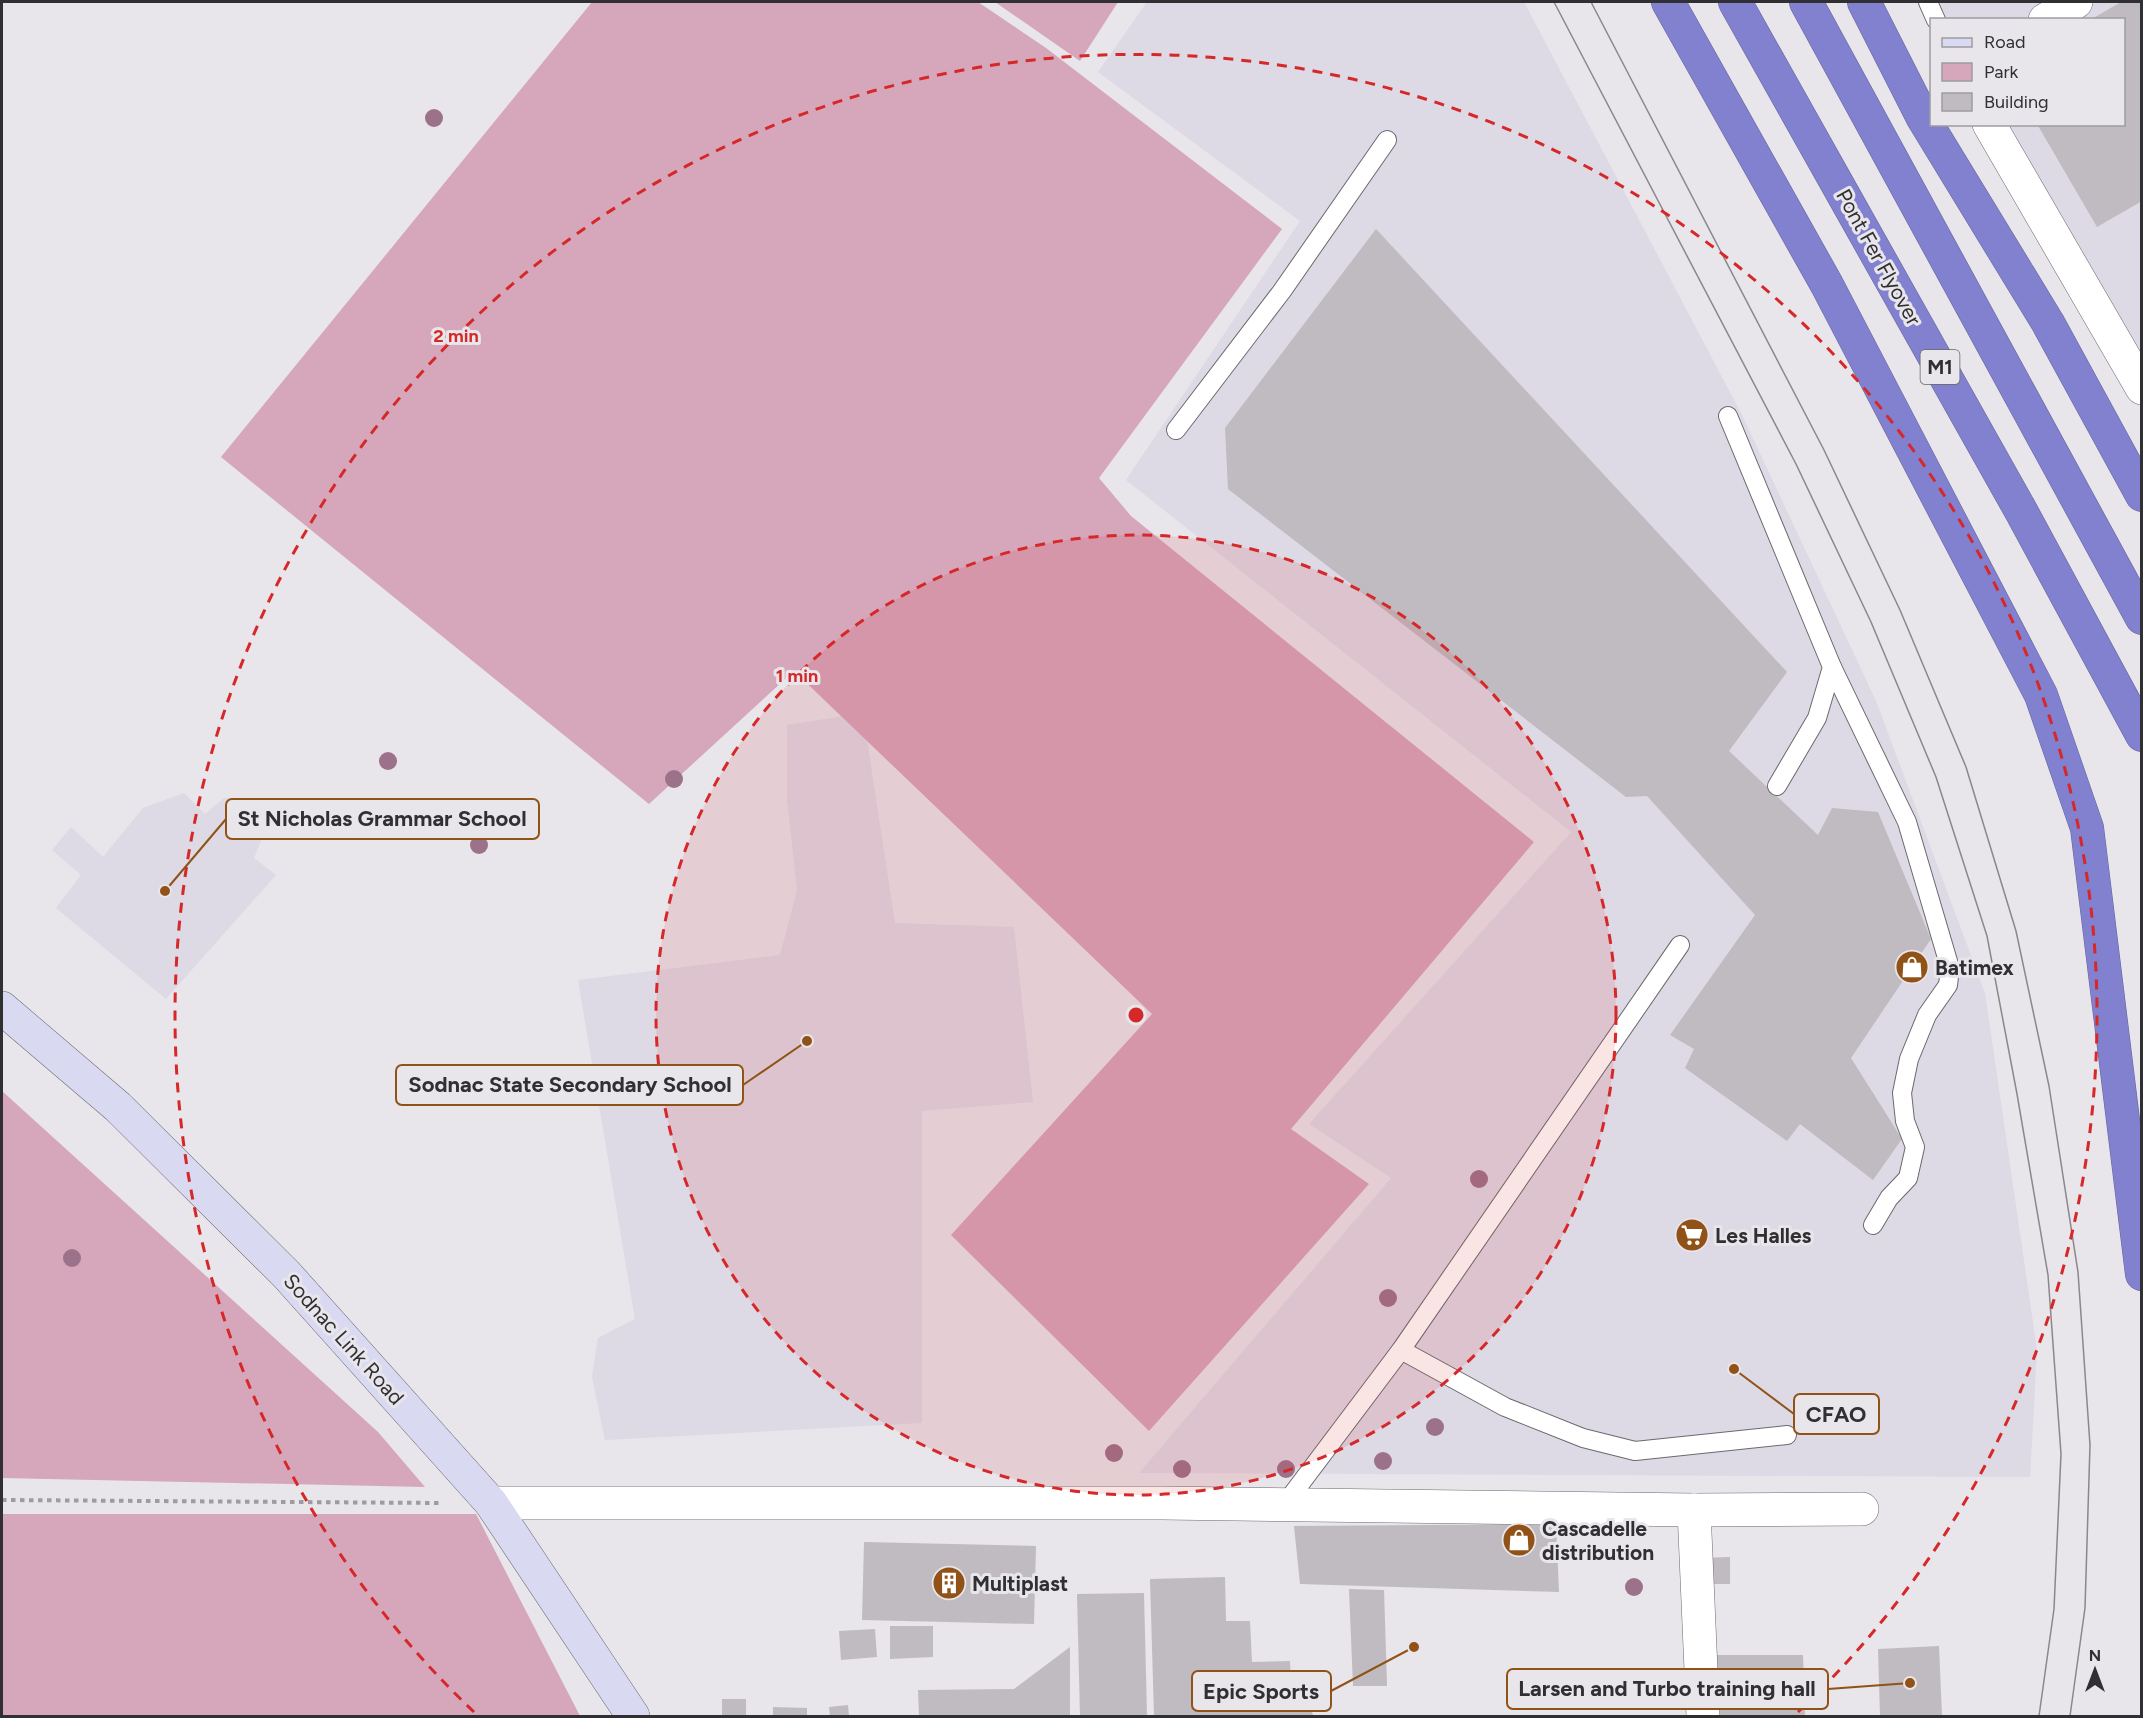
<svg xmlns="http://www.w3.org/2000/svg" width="2143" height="1718" viewBox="0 0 2143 1718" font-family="Figtree,sans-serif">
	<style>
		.built { fill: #ddd9e5 }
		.green { fill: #d6a6bb }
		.building { fill: #c0bbc0 }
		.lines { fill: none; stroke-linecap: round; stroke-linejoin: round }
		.lane-casing { stroke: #6b696e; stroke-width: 20 }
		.street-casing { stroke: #6b696e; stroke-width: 34 }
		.secondary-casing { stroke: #6b696e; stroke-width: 34 }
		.highway-casing { stroke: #656498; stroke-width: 34 }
		.path { stroke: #9e9ca0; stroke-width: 4; stroke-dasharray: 4.5 4.5; stroke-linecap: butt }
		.lane { stroke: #fff; stroke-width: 18 }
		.street { stroke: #fff; stroke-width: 33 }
		.secondary { stroke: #d9d9f1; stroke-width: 33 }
		.highway { stroke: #8181cf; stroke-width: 33 }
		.tram { stroke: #8a888c; stroke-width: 1.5 }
		.tree { fill: #9c728b }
		.ring { fill: none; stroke: #d62828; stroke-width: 3; stroke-dasharray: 10 8 }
		.labels { text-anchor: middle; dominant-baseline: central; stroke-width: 6; stroke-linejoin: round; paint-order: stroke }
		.shield { fill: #e8e5eb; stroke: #676669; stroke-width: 1.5 }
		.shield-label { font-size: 20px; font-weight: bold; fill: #302f31 }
		.street-label { font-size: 21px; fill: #302f31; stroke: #e8e5eb }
		.poi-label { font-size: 21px; font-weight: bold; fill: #302f31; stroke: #e8e5eb; text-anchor: start }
		.centre { fill: #d62828; stroke: #e8e5eb; stroke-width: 3 }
		.ring-label { font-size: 18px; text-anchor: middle; font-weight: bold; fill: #d62828; stroke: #e8e5eb; stroke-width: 6; stroke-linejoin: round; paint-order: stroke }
		.leader { fill: none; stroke: #905216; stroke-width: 2 }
		.callout-dot { fill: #905216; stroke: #e8e5eb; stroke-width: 2 }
		.callout { fill: #e8e5eb; stroke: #905216; stroke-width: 2 }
		.callout-label { font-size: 22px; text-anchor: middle; font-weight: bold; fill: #302f31 }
	</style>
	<rect width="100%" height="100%" fill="#e8e5eb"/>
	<g class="built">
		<polygon points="1147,2 1524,2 1742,415 1876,701 1985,993 2037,1350 2030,1477 1139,1473 1391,1178 1309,1124 1571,832 1126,480 1300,221 1098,72"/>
		<polygon points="1933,2 2141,2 2141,385 2000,125 2124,124 2124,20 1943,19"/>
		<polygon points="863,713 895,923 1014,927 1033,1102 922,1111 922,1423 605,1440 592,1377 598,1338 635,1319 578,980 780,955 797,890 787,800 787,725"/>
		<polygon points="184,793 205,814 224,798 251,799 268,823 254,858 276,875 166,999 56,908 81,875 52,850 71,827 103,857 143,808"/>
	</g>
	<g class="green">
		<polygon points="592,2 978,2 1046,48 1282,229 1099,478 1131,516 1534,842 1291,1129 1369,1184 1149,1431 951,1235 1152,1014 794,671 649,804 221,457"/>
		<polygon points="995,2 1118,2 1080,61"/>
		<polygon points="2,1091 378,1432 425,1487 2,1478"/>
		<polygon points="2,1514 476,1514 580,1716 2,1716"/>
	</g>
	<g class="building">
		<polygon points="2121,2 2142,2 2142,201 2097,227 2037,124 2124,124 2124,20 2090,20"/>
		<polygon points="1376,229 1787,672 1729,751 1818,835 1832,808 1878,812 1931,939 1851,1058 1902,1139 1873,1180 1800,1124 1787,1141 1685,1068 1694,1049 1670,1035 1755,915 1647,796 1626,797 1228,489 1225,428"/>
		<polygon points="1556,1524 1559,1592 1300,1584 1294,1526"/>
		<polygon points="864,1542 1036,1546 1034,1624 862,1620"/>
		<polygon points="1730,1557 1730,1584 1701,1584 1701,1558"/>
		<polygon points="1225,1577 1226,1621 1250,1621 1252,1662 1290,1661 1292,1711 1312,1711 1313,1716 1154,1716 1150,1579"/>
		<polygon points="1349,1589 1384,1590 1387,1686 1353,1686"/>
		<polygon points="1144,1593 1147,1716 1080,1716 1077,1594"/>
		<polygon points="890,1626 933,1626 933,1657 890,1659"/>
		<polygon points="875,1629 877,1657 841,1660 839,1631"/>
		<polygon points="1939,1646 1942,1716 1880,1716 1878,1649"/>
		<polygon points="1070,1647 1070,1716 919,1716 918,1690 1014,1689"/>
		<polygon points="1714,1655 1803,1655 1805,1716 1716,1716"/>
		<rect x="722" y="1699" width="24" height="17"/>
		<polygon points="848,1705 849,1716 830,1716 829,1707"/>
		<polygon points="773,1707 807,1708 807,1716 773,1716"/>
	</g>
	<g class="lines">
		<defs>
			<g id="lane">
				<polyline points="1928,2 1936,20"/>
				<polyline points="1728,416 1832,667 1817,718 1777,786"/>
				<polyline points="1176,430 1282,291 1387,140"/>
				<polyline points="1832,667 1907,822 1950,968 1948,985 1927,1015 1909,1059 1902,1093 1905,1121 1915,1147 1908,1178 1889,1198 1873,1225"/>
				<polyline points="1401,1350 1505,1407 1583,1438 1635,1451 1787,1435"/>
				<polyline points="1285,1504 1401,1350 1680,945"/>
			</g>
			<g id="street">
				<polyline points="2045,20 2076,2"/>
				<polyline points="1989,124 2142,388"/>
				<polyline points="491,1503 1162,1503 1694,1510 1862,1509"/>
				<polyline points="1694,1510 1703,1716"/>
			</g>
			<polyline id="secondary" points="2,1008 118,1107 286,1274 491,1503 633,1716"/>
			<g id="highway">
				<polyline points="1668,2 1827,285 2041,695 2087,828 2142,1274"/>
				<polyline points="1735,2 2021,511 2142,735"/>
				<polyline points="1806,2 2142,618"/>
				<polyline points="1864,2 1923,118 2048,323 2142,495"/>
			</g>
		</defs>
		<use href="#lane" class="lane-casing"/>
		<use href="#street" class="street-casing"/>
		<use href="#secondary" class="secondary-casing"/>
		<use href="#highway" class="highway-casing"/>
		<polyline class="path" points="2,1500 439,1503"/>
		<use href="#lane" class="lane"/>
		<use href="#street" class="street"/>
		<use href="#secondary" class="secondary"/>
		<use href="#highway" class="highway"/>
		<g class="tram">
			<polyline points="1554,2 1796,464 1871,622 1936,777 1987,936 2017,1094 2048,1275 2061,1454 2054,1609 2039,1716"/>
			<polyline points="1591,2 1824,450 1900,610 1966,767 2016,931 2049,1086 2078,1272 2090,1445 2085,1608 2070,1716"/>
		</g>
	</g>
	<g class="tree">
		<circle cx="434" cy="118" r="9"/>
		<circle cx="388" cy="761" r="9"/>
		<circle cx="674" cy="779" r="9"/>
		<circle cx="479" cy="845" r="9"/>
		<circle cx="1479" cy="1179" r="9"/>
		<circle cx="72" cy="1258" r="9"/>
		<circle cx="1388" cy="1298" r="9"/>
		<circle cx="1435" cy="1427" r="9"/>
		<circle cx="1114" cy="1453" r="9"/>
		<circle cx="1383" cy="1461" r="9"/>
		<circle cx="1182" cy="1469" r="9"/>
		<circle cx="1286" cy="1469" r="9"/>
		<circle cx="1634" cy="1587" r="9"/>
	</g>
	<circle cx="1136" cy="1015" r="480" fill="#d62828" fill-opacity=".12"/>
	<g class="ring">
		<circle cx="1136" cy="1015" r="480"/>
		<path d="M474 1712A961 961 0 1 1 1798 1712"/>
	</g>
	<defs>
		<symbol id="shop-disc" viewBox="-11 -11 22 22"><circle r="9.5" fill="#905216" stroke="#e8e5eb"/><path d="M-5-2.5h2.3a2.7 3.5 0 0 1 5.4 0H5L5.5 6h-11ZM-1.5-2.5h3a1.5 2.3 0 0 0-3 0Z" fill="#fff"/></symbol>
		<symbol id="supermarket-disc" viewBox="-11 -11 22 22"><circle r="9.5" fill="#905216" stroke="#e8e5eb"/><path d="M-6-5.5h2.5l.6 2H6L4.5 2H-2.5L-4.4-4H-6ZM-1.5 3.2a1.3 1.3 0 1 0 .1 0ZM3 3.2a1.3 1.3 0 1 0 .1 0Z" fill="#fff"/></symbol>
		<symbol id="building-disc" viewBox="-11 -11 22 22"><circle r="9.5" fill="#905216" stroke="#e8e5eb"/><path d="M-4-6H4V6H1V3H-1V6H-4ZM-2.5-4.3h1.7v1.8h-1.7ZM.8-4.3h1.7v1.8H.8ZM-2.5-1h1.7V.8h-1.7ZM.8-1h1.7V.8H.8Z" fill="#fff"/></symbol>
	</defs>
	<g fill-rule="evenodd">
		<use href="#shop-disc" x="1893" y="948" width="38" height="38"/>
		<use href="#supermarket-disc" x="1673" y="1216" width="38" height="38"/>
		<use href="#shop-disc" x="1500" y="1521" width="38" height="38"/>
		<use href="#building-disc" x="930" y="1564" width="38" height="38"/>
	</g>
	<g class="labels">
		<rect class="shield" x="1920.5" y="350" width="39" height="34" rx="4.5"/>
		<g class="shield-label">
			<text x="1940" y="367">M1</text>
		</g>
		<g class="street-label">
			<text transform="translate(1879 257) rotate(61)">Pont Fer Flyover</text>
			<text transform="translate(344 1339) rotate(48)">Sodnac Link Road</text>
		</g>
		<g class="poi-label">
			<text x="1935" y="967">Batimex</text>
			<text x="1715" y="1235">Les Halles</text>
			<text x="1542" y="1528">Cascadelle<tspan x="1542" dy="24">distribution</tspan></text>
			<text x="972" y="1583">Multiplast</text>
		</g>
	</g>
	<circle cx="1136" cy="1015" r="9" class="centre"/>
	<g class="ring-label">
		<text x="456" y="342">2 min</text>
		<text x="797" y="682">1 min</text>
	</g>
	<path class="leader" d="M165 891L226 819M807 1041L743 1085M1734 1369L1794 1414M1910 1683L1828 1689M1414 1647L1331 1691"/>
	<g class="callout-dot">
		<circle cx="165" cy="891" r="6"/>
		<circle cx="807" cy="1041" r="6"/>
		<circle cx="1734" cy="1369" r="6"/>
		<circle cx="1910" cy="1683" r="6"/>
		<circle cx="1414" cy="1647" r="6"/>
	</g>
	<g class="callout">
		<rect x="226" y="799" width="313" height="40" rx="6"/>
		<rect x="396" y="1065" width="347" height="40" rx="6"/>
		<rect x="1794" y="1394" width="85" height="40" rx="6"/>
		<rect x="1507" y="1669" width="321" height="40" rx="6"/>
		<rect x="1192" y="1671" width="139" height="40" rx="6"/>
	</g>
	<g class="callout-label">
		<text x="382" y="826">St Nicholas Grammar School</text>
		<text x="570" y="1092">Sodnac State Secondary School</text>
		<text x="1836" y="1422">CFAO</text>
		<text x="1667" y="1696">Larsen and Turbo training hall</text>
		<text x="1261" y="1699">Epic Sports</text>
	</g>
	<rect width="2143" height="1718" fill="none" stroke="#302f31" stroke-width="6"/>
	<rect x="1930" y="18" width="195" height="108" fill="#e8e5eb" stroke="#9e9ca1" stroke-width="1.5"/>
	<rect x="1942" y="38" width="30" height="9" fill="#d9d9f1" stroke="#9e9ca1" stroke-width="1.5"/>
	<text x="1984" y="48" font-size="18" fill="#302f31">Road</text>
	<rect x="1942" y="63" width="30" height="18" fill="#d6a6bb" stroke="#9e9ca1" stroke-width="1.5"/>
	<text x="1984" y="78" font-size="18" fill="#302f31">Park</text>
	<rect x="1942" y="93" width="30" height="18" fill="#c0bbc0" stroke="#9e9ca1" stroke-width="1.5"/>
	<text x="1984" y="108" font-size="18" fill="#302f31">Building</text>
	<g transform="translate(2095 1670)" stroke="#e8e5eb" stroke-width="4.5" paint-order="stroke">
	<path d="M0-4.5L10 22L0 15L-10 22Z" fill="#302f31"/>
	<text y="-9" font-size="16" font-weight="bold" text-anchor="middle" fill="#302f31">N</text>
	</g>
</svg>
